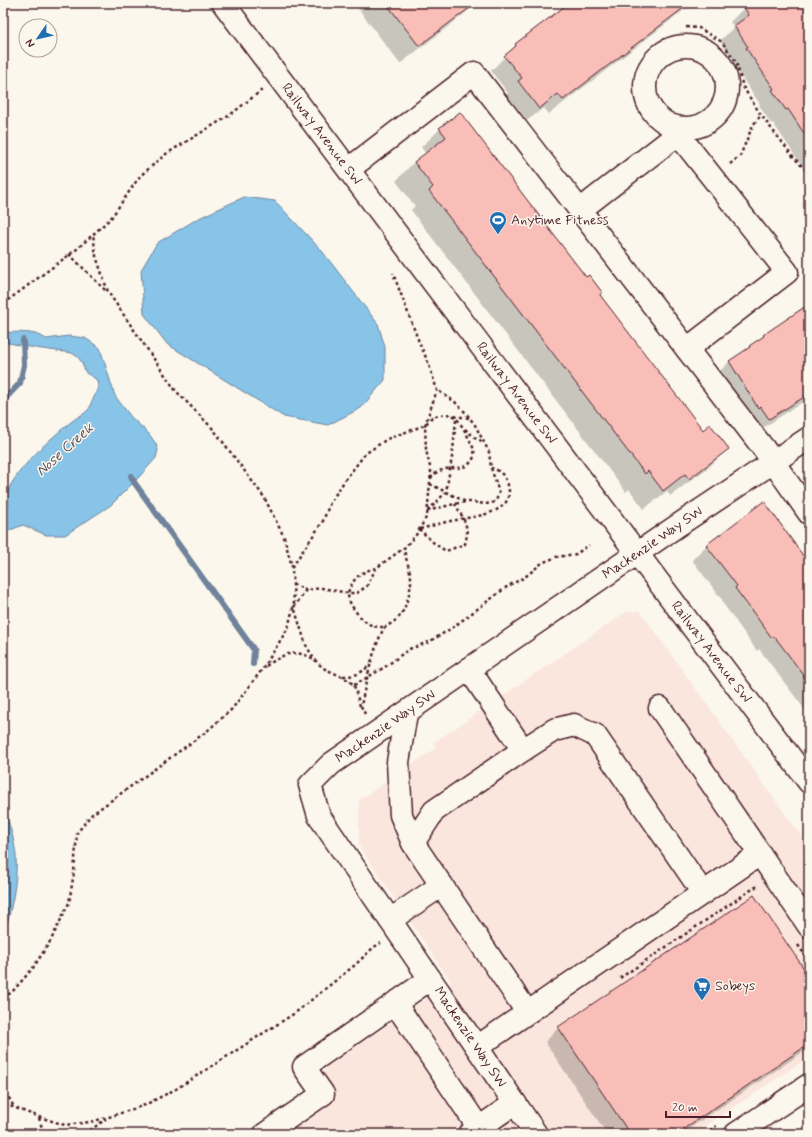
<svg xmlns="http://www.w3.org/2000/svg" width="812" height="1137" viewBox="0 0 812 1137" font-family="Mynerve,sans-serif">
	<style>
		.built { fill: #fbe6dd }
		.water { fill: #87c4e7; stroke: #6f829c }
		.shadow { fill: #0003 }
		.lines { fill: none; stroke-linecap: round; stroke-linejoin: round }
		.stream { stroke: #6f829c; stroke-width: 6 }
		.building { fill: #fabeb9; stroke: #4a1f2b }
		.minor-casing { stroke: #4a1f2b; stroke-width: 25 }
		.major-casing { stroke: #4a1f2b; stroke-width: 25 }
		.path { stroke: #4a1f2b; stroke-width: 2.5; stroke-dasharray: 3 3; stroke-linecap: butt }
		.minor { stroke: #fbf7ec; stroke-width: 22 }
		.major { stroke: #fbf7ec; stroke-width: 22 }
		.labels { text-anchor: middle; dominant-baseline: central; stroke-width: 3; stroke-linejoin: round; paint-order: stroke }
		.street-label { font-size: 14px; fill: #4a1f2b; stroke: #fbf7ec }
		.poi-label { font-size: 14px; fill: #4a1f2b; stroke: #fbf7ec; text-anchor: start }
		.water-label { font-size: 15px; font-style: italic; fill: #5c5163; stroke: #fbf7ec }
	</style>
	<rect width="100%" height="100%" fill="#fbf7ec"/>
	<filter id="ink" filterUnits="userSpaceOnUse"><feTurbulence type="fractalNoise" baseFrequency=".025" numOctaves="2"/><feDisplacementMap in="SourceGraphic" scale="8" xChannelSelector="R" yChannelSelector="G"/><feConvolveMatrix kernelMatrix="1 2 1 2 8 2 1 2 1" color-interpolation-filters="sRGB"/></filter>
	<g filter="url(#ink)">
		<polygon class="built" points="640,611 809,847 809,1057 694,1134 288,1134 319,1113 326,1067 451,982 359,846 359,800 436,748 433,743 626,612"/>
		<g class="water">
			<polygon points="244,197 275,201 322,251 378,324 385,347 385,380 361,408 328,425 284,417 167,344 144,314 141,270 157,243 197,219"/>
			<path d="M3,332c14,1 31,-2 43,7l23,-3 16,2 15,10 15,48 16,21 18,17 7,10 2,6 -2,8 -17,19 -28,28 -46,30h-19l-23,-10 -20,8v-23l6,-6c-1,-3 -2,-8 -1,-12 5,-20 46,-57 63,-70 5,-5 13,-7 17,-12 4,-4 2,-8 5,-11 5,-10 7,-8 3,-20l-10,-6 -4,-10 -4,-6 -6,-4 -37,-5 -32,-6z"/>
			<path d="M3,808c6,13 12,34 13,48 2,28 -6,57 -13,83v-50l2,-9 -2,-19z"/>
		</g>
		<g class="shadow">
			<polygon points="354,3 478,3 400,64"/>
			<polygon points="571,3 693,3 549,114 544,108 525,122 505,96 508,93 491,71 516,45"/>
			<polygon points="751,3 803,3 809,11 809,176 773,123 771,124 759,105 760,104 732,63 734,61 720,41 734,27 730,22 744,8"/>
			<polygon points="460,113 703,431 727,449 709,467 670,496 667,491 644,509 629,489 626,492 411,210 415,206 396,181 414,162 426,154 421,147 440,129"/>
			<polygon points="809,303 809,398 755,433 715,376 729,362"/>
			<polygon points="809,477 809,500 799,487"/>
			<polygon points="764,503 809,565 809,715 759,649 757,651 722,602 723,601 692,560 706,546"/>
			<polygon points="809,978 809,1048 681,1134 607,1134 545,1042 559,1027"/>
		</g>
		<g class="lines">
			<g class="stream">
				<polyline points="3,401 20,383 24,365 23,340"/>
				<polyline points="131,476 134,482 254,650 253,664"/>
			</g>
		</g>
		<g class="building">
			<polygon points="386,3 476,3 419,46"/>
			<polygon points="569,3 690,3 563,100 558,94 539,109 518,81 522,78 504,56 516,46 515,44"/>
			<polygon points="741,3 805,3 809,9 809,141 788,109 786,110 772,90 774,89 746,48 748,47 734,26 749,15"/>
			<polygon points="460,112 586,277 589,275 602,292 600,295 703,430 710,424 729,449 689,479 685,474 663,491 648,471 645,474 429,191 433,187 414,162 446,137 439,128"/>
			<polygon points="809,304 809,394 769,419 760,406 758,408 729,361 750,347 749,346 764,336 763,335"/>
			<polygon points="764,501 809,564 809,682 774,636 772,638 735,588 737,586 706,545"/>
			<polygon points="754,895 809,976 809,1044 676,1134 630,1134 558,1027"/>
		</g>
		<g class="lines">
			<defs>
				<g id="minor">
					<path id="s1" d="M223,3l586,779"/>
					<circle cx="686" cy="87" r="41"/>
					<polyline points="675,127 678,134 787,272 687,349"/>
					<polyline points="349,169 474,73 764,449 809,513"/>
					<polyline points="580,210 678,134"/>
					<polyline points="469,669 523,750 554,730 574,725 595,735 703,893"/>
					<polyline points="406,713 398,762 401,815 413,843"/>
					<polyline points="523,750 434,811 413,843 527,1012"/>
					<polyline points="760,854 809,926"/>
					<polyline points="390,920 442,885"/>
					<polyline points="395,1003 479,1128"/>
					<polyline points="477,1047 760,854 660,708"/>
					<polyline points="265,1134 323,1094 304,1067 430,979"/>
					<polyline points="470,1134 515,1103"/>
					<path id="s2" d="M536,1134l-217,-318 -9,-31 21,-21 346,-238 132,-88"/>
				</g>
				<polyline id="major" points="736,1134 809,1085"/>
			</defs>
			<use href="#minor" class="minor-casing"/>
			<use href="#major" class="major-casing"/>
			<g class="path">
				<polyline points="686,27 699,28 722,42 736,62 743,87 761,115 791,154 809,174"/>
				<polyline points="730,164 740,156 753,125 761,115"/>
				<polyline points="69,254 107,292"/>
				<polyline points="3,304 77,249 111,218 140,176 166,154 230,115 262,90"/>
				<polyline points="454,416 469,418"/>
				<polyline points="465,429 473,436 483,442"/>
				<polyline points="430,484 466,502"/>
				<path d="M427,511c13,-3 25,-7 38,-9 11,-1 21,5 31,-1l3,-9 -8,-24 -2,-16 -14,-27 -9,-12 -11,-11 -18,-12"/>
				<polyline points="428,511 446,492 453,451 456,419"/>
				<path d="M419,529l16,15 11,7 19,-7c5,-17 -1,-25 -10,-40"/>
				<path d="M420,529c12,-3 24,-7 36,-9 19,-4 60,-6 52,-35 -3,-9 -8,-15 -17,-17"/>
				<path d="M292,567l31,-46 7,-18 15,-23 20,-26 22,-15 38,-14 7,-8c6,-1 16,-5 22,-1 5,3 18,27 20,34 1,4 0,9 -3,12 -10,12 -27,-1 -41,17"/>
				<path d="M376,568c-13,3 -21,8 -26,20 -1,1 -2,5 -2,6 0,11 13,25 21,30 5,3 10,3 15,3"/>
				<polyline points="293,584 306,590"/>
				<path d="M266,666c18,-12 27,-18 48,-7"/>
				<path d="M343,676c13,0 17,-2 27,-11"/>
				<polyline points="354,685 385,667 409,649 429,642 452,628 508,586 525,577 542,563 556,557 576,554 589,545"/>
				<polyline points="360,706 354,685 345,678 323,668 314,659 306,645 294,607 306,590 322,588 348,593 357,593 367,586 376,568 404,548"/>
				<path d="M365,714l-4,-8c5,-24 10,-49 20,-72 4,-10 11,-9 17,-16 7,-6 14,-31 13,-40 -1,-10 -6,-20 -7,-30l12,-13 11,-19 4,-45 -5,-21 -1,-25 12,-35 -9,-28 -9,-20 -26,-69"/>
				<polyline points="798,945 809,961"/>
				<polyline points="620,978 757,886"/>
				<polyline points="3,998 12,992 33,968 51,940 69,903 74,872 77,833 91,815 206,732 232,709 264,667 288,628 294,604 292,567 284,537 264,497 214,430 176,391 108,292 96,256 93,234"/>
				<polyline points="3,1087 14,1107"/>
				<polyline points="3,1090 5,1104 3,1104"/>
				<polyline points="5,1104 39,1117 65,1125 90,1122 109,1117 145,1105 176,1089 295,1013 355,965 374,947 381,943"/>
				<polyline points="39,1118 42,1128 41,1134"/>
				<polyline points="85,1134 106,1119"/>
				<polyline points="705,1134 716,1126"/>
			</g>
			<use href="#minor" class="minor"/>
			<use href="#major" class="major"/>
		</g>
	</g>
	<defs>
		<symbol id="stadium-pin" viewBox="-11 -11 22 30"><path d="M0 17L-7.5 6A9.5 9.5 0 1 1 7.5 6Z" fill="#1f6fb2" stroke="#fbf7ec"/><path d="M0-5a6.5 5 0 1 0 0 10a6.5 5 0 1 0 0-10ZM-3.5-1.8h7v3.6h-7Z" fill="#fff"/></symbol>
		<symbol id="supermarket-pin" viewBox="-11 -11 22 30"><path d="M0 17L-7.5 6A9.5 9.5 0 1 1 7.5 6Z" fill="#1f6fb2" stroke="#fbf7ec"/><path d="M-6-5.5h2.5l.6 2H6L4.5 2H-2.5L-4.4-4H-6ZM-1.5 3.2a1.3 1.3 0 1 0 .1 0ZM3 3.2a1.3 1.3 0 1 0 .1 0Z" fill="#fff"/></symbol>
	</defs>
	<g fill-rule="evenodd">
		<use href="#stadium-pin" x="488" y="210" width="20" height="27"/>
		<use href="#supermarket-pin" x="692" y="976" width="20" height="27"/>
	</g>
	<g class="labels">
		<g class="street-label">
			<text stroke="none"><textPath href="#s1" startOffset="164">Railway Avenue SW</textPath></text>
			<text stroke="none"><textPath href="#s1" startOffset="488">Railway Avenue SW</textPath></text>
			<text stroke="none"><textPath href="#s2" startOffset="837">Mackenzie Way SW</textPath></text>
			<text stroke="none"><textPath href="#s1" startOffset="812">Railway Avenue SW</textPath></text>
			<text stroke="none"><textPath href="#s2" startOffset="513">Mackenzie Way SW</textPath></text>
			<text transform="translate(470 1037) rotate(56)">Mackenzie Way SW</text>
		</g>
		<g class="poi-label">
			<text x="511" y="220">Anytime Fitness</text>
			<text x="715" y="986">Sobeys</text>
		</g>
		<g class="water-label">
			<text transform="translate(65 450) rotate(-42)">Nose Creek</text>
		</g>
	</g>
	<rect width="812" height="1137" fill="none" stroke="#fbf7ec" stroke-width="16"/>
	<rect x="8" y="8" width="796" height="1121" fill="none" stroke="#4a1f2b" stroke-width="1.5" filter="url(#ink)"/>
	<g transform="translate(38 38) rotate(236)"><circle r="19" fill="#fbf7ec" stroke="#b4a19f"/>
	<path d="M0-3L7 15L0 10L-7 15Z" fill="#1f6fb2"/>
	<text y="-6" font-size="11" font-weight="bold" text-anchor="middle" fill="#4a1f2b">N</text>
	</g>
	<path d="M666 1111v6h64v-6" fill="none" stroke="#4a1f2b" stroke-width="2"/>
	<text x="672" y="1111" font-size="12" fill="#4a1f2b" stroke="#fbf7ec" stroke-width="3" paint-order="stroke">20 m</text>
</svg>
